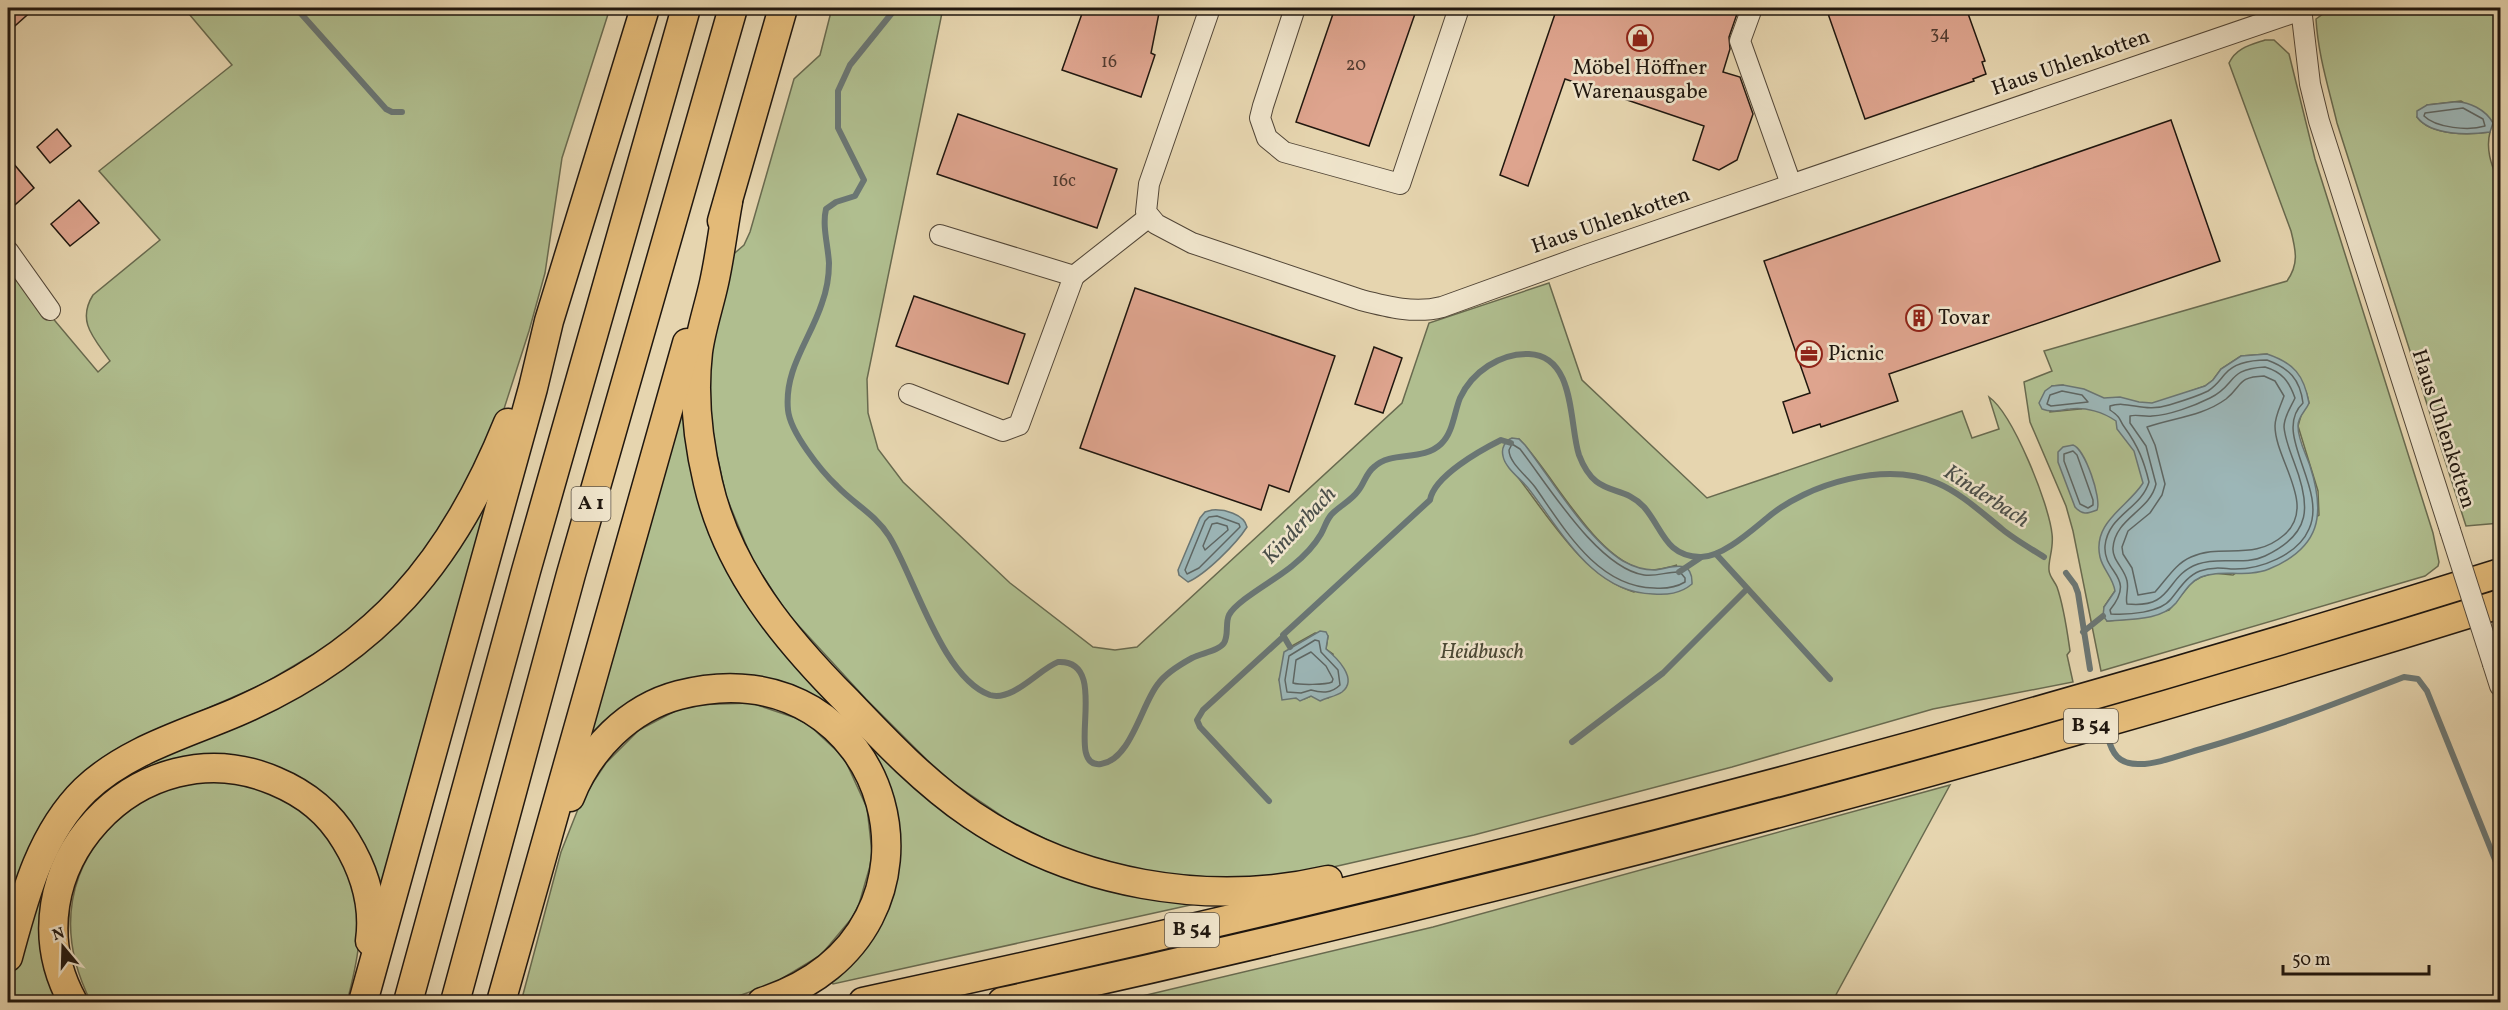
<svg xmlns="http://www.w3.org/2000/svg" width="2508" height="1010" viewBox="0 0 2508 1010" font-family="Vollkorn,serif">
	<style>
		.green { fill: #b0be8f; stroke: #686a4f; stroke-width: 1.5; fill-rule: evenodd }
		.water { fill: #9cb6b7; stroke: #6a7674; stroke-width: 1.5 }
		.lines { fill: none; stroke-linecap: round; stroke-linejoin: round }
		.shore { stroke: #5e6663; stroke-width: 1.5 }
		.stream { stroke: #6a7674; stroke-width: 6 }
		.building { fill: #dea48e; stroke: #20170f; stroke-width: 1.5 }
		.minor-casing { stroke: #524637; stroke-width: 22 }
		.highway-casing { stroke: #20170f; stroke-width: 31 }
		.minor { stroke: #efe4cb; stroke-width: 20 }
		.highway { stroke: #e3ba78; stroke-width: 28 }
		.minor-bridge-casing { stroke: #524637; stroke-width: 22; stroke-linecap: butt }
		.minor-bridge { stroke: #efe4cb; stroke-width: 20 }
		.labels { text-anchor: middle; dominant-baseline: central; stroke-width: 5; stroke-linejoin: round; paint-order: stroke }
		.number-label { font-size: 18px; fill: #503a2f }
		.shield { fill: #efe4cb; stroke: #5e5447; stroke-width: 1.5 }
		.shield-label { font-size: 20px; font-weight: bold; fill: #20170f }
		.street-label { font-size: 21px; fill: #20170f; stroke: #efe4cb }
		.poi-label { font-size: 21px; fill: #20170f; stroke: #efe4cb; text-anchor: start }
		.park-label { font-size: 21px; font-style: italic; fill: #4b4935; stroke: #efe4cb }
		.water-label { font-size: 22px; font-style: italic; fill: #4b4f4a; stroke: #efe4cb }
	</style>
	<rect width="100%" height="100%" fill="#e6d5af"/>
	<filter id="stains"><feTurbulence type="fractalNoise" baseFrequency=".00333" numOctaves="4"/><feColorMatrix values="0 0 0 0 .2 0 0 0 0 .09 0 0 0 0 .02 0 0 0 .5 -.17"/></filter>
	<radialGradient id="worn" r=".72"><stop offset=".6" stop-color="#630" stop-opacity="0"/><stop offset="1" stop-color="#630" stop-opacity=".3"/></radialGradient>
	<g class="green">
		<path d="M184,8h426l-48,150 -17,115 -16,58 -27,84 -29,67 -73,103 -59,53 -78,46 -124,54 -131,171v-644l90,107 12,-11c-15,-22 -34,-39 -17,-66l67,-55 -61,-69 133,-106z"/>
		<path d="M832,8h111l-76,371 1,34 10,36 25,33 107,101 83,64 22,3 22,-3 265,-244 27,-80 120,-40 33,97 125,118 255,-87 10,27 27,-9 -10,-32c24,17 60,107 63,137 2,14 -4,26 -3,36 0,6 6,12 8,17 7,20 10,43 13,64l-3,4 6,27 -140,27 -201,58 -258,68 -154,35 -79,9 -65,-4 -32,-4 -63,-17 -22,-8 -51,-26 -55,-37 -26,-23 -61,-61 -79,-86 -35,-54 -26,-63 -10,-45 -7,-47 1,-50 19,-96 15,-13 6,-13 44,-153 26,-24zM1519,439c34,34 77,123 127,131 11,1 21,-2 31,-5l-43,27c-55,-16 -93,-89 -129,-131zM1315,633l13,3 -2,13 7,5 -5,44 -17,-2 -7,3 -13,-1 -12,-18 11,-33z"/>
		<path d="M2361,8h139v100l-7,15 -3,-4 -29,-18 -34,4 -10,12c14,19 52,18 73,15 -5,20 3,36 10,55v336l-34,3 -129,-403c-8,-34 -19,-68 -21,-104l7,-5z"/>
		<path d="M2265,40h9l15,14 26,105 118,374 6,29 -1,4 -13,10 -324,95 -28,-140 -7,-25 -36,-84 -6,-40 28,-11 -8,-20 243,-70c12,-17 9,-30 4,-50l-62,-168c7,-15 21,-18 36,-23zM2267,354c22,16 37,21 42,49l-7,9 -4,14 20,65 1,24 -86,60 -20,-2 -12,4 -9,5 -23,28 -29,8 -33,3 -3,-14 11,-16 62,-195 28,-10 8,-6 8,-11 20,-13zM2063,385l18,24 -31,3 2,-26z"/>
		<polygon points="685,389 720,534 927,791 1195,904 833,984 830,980 853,957 886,792 756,680 585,742"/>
		<polygon points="486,502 488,503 382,884 378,884 367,855 236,759 73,834 65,1002 8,1002 8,984 22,932 59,837 113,778 286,696"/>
		<polygon points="751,703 796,718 809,725 838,752 846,762 867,808 872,852 870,866 859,904 852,918 821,955 773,984 721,1002 521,1002 561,852 582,799 606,763 639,730 677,710 692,705"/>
		<path d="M224,781c15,4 31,5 45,11 58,22 93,87 90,147 -1,21 -7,43 -12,63h-256c-35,-69 -26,-139 35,-189 17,-14 39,-26 61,-30 12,-2 25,-1 37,-2z"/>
		<polygon points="1950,785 1832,1002 1117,1002 1433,927"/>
	</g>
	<g class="water">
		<path d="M2454,102c15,-1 32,8 39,21l-3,9c-21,3 -59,4 -73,-15v-6l10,-6z"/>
		<path d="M2267,354c27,9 37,21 42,49 -3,8 -11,13 -11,23 0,14 8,28 12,40 16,49 10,82 -41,103 -22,9 -49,0 -68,8 -12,5 -18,17 -25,26 -15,18 -47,16 -69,18l-4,-5 1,-9 11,-16c-2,-14 -12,-21 -15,-34 -8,-35 28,-50 43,-74l-9,-32 -17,-22 -1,-8c-13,-9 -30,-14 -46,-12 -10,1 -18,4 -28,0l-3,-6 6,-12 7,-5 11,-1 21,4 20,9 16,-1 19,5 13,1 53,-17 8,-6 8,-11 20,-13z"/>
		<path d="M1512,438l7,1 6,6c27,35 61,93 98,116 9,5 20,9 31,9 15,-1 39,-14 38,14 -12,10 -25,11 -39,10 -61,-1 -92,-64 -125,-106 -7,-9 -23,-20 -25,-32 -2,-8 2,-15 9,-18z"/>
		<path d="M2073,445c12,4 29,54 24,65 -10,4 -15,5 -22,-3l-17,-45v-10l5,-5z"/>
		<path d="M1212,510c12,-1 32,4 35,17 -11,17 -41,47 -59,55l-9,-7 -1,-5 22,-52 5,-6z"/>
		<path d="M1320,631l6,1 2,4 -2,13c10,8 33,30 16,43 -7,5 -15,5 -22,9l-9,-5 -11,5 -4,-3 -14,2 -3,-20 5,-28z"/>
	</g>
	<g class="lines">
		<g class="shore">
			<path d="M2463,108l20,11 2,7c-16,5 -49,2 -61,-10l1,-3z"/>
			<path d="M2267,360c22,8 33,19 36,43 -32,30 25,85 6,126 -11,26 -49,41 -77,40 -11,-1 -20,-2 -32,2 -13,5 -20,17 -29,28 -11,14 -43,16 -60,15l-1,-4c27,-34 -7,-36 -5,-64 3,-31 36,-37 44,-64 -5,-21 -11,-36 -24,-54 -7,-9 -2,-9 -15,-18v-4c18,-6 34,7 59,-1 13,-4 27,-8 39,-14 8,-5 11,-10 17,-17 10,-12 27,-14 42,-14z"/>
			<path d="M2265,367c17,5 24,14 30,31 -4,9 -11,18 -11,29 1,12 6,24 10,35 17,44 18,72 -29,94 -21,10 -45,0 -67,8 -34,12 -23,45 -71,40 -2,-7 2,-15 0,-23 -2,-12 -15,-21 -14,-33 2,-30 37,-37 43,-64l-10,-38 -16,-23v-7c6,-2 15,1 22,0 18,-1 42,-10 58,-18 27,-13 16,-29 55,-31z"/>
			<path d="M2264,376l11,5 9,15c-3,9 -9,20 -9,30 0,34 43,80 9,109 -31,27 -62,8 -93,22 -16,7 -24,22 -36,35l-17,3 -6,-27 -9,-14 -1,-7 6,-16 22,-18 12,-18 3,-11 -10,-39 -8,-18c26,-9 56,-11 79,-28 17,-14 11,-22 38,-23z"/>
			<polygon points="2062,391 2082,395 2088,402 2051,406 2047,404 2050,395"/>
			<path d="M1512,444l8,5c28,36 78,119 124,126 13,2 24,-4 36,-3l5,6v4c-10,6 -19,7 -31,6 -57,-1 -90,-60 -119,-101 -8,-11 -26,-24 -26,-37z"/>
			<polygon points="2073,451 2077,455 2093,500 2093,505 2088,508 2080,504 2064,461 2064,454"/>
			<polygon points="1217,516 1239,524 1240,527 1199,568 1187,574 1185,570 1205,521 1209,517"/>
			<polygon points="1217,523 1227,526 1228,530 1205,550 1203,546 1212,524"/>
			<path d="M1315,640l4,1 2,11 17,18 2,15c-9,9 -19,8 -29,5l-10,3 -14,-1 -2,-12 4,-24z"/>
			<path d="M1311,652l15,14 7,13 -1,3c-6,3 -33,3 -39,1l3,-23z"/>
		</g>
		<g class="stream">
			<polyline points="296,8 386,109 392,112 402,112"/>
			<path d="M896,8l-46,57 -12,26v37l26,52 -9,16 -19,6 -10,7c-4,17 2,36 3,54 0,12 -3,29 -7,40 -12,37 -38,66 -34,107 2,22 33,61 49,76 17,18 39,29 52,50 26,42 53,142 101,159 23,7 49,-26 68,-33 56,-3 3,107 43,102 30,-4 41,-61 57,-80 8,-11 23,-20 34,-26 9,-5 27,-7 32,-15 5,-8 1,-20 5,-28 8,-15 48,-36 63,-49 10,-8 22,-20 29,-32 4,-7 5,-13 10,-19 8,-9 20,-14 27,-24 6,-7 8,-18 16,-24 18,-17 48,-5 67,-23 12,-11 13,-31 19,-46 12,-26 40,-45 69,-44 47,2 40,71 50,101 17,45 42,27 65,52 19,22 21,49 56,50 21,1 51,-26 67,-39 41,-35 119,-57 170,-35 24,10 45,30 65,46 12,10 28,19 42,28"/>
			<polyline points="1716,554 1830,679"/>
			<polyline points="1679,572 1700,558"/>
			<polyline points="2066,573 2075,585 2078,593 2090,669"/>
			<polyline points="2083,632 2103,616"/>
			<path d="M1290,647l-7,-12 147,-135c4,-24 51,-50 71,-60l10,3"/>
			<path d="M2108,737c4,17 11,27 30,27 18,1 45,-10 63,-15 69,-20 136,-46 203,-72l14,2 9,12 73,181"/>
			<polyline points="1572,742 1663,673 1747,589"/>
			<polyline points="1269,801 1200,727 1197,720 1203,710 1283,637"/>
		</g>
	</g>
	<g class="building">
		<polygon points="8,8 35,8 8,32"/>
		<polygon points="1084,8 1160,8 1151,53 1155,55 1141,97 1062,70"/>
		<polygon points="1335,8 1417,8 1369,146 1296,122"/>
		<polygon points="1557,8 1739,8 1729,37 1730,49 1723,72 1740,77 1753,114 1737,160 1719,170 1693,160 1704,126 1565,79 1528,186 1500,175"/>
		<polygon points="1826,8 1966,8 1985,61 1982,62 1986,74 1973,79 1974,81 1865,119"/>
		<polygon points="958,114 1117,169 1097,228 937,174"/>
		<polygon points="2171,120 2220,261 1889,374 1898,401 1821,427 1820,424 1793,433 1783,402 1810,393 1764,261"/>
		<polygon points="57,129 71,146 50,163 37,147"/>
		<polygon points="8,157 34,188 8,211"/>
		<polygon points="79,200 99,223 70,246 51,224"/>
		<polygon points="1135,288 1335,356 1289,492 1269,485 1261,510 1080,448"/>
		<polygon points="914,296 1025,334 1008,384 896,346"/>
		<polygon points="1374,347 1402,358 1383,413 1355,404"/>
	</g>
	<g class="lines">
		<defs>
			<g id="minor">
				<path d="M1210,8l-61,176 -3,28 10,12 36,19 169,57c27,7 54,14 81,7l144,-52 715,-245"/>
				<polyline points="1295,8 1263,106 1260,118 1267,138 1284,152 1400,184 1459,8"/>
				<polyline points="1752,8 1740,41 1791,184"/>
				<polyline points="2301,8 2310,84 2319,121 2450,530"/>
				<polyline points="940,235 1074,276 1149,217"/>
				<polyline points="8,251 50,310"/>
				<polyline points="909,394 1003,431 1019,425 1074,276"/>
				<polyline points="2493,664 2500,686"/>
			</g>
			<g id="highway">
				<path d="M728,202c-5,27 -8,54 -14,81 -5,23 -13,46 -16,69 -5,43 0,89 10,131 20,87 77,156 139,218 39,41 78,82 125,114 102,69 235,93 356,65"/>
				<polyline points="722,221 783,8"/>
				<path d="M570,797c18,-47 59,-89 109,-102 212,-55 297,238 83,307"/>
				<path d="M8,957c16,-59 32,-123 77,-167 42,-40 101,-56 152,-78 140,-61 215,-150 271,-289"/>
				<path d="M73,1002c-72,-130 67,-279 202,-221 31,13 54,31 71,60 19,31 29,64 24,100"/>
				<polyline points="363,1002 533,388 549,321 645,8"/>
				<polyline points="408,1002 526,571 686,8"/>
				<polyline points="455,1002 571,574 733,8"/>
				<polyline points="501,1002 687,343"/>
				<path d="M863,1002c552,-119 1099,-260 1637,-429"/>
				<path d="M1002,1002c505,-111 1005,-244 1498,-398"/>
			</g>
		</defs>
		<use href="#minor" class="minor-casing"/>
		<use href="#highway" class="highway-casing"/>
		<use href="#minor" class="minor"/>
		<use href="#highway" class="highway"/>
		<defs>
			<polyline id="minor-bridge" points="2450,530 2493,664"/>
		</defs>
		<use href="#minor-bridge" class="minor-bridge-casing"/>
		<use href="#minor-bridge" class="minor-bridge"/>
	</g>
	<defs>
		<symbol id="shop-ring" viewBox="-11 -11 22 22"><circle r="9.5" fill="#efe4cb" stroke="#8f2418" stroke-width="1.5"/><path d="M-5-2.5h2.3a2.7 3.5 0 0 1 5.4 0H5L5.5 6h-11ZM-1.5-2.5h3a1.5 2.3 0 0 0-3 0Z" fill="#8f2418"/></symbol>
		<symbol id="building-ring" viewBox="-11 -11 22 22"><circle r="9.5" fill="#efe4cb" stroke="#8f2418" stroke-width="1.5"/><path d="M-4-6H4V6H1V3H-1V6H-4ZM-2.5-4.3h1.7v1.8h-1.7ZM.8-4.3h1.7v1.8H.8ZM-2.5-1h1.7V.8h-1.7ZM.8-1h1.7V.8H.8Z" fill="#8f2418"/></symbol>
		<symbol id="office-ring" viewBox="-11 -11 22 22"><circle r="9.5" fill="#efe4cb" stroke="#8f2418" stroke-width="1.5"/><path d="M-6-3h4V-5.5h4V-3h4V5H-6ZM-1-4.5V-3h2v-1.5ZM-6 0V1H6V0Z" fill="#8f2418"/></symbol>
	</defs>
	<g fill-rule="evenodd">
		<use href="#shop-ring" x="1625" y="23" width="30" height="30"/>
		<use href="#building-ring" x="1904" y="303" width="30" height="30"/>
		<use href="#office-ring" x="1794" y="339" width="30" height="30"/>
	</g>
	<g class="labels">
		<g class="number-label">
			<text x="1940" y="34">34</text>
			<text x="1109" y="62">16</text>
			<text x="1356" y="65">20</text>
			<text x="1064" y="181">16c</text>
		</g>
		<g class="shield">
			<rect x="571.5" y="487" width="39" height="34" rx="4.5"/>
			<rect x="2064" y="709" width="54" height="34" rx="4.5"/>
			<rect x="1165" y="913" width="54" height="34" rx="4.5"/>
		</g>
		<g class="shield-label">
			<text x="591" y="504">A 1</text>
			<text x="2091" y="726">B 54</text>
			<text x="1192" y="930">B 54</text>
		</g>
		<g class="street-label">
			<text transform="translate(2071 63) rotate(-19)">Haus Uhlenkotten</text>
			<text transform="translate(1611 221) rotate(-19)">Haus Uhlenkotten</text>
			<text transform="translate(2443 429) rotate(72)">Haus Uhlenkotten</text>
		</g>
		<g class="poi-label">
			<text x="1640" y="68" text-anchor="middle">Möbel Höffner<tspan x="1640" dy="24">Warenausgabe</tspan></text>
			<text x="1938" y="318">Tovar</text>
			<text x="1828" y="354">Picnic</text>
		</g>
		<g class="park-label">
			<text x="1482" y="652">Heidbusch</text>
		</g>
		<g class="water-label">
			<text transform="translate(1986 497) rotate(33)">Kinderbach</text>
			<text transform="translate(1300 526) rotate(-47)">Kinderbach</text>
		</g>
	</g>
	<rect width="2508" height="1010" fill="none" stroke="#e6d5af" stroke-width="30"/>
	<rect x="9" y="9" width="2490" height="992" fill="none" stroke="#20170f" stroke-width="3"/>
	<rect x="15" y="15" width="2478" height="980" fill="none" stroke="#20170f" stroke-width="1.5"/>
	<g transform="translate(63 947) rotate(341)" stroke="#efe4cb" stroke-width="4.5" paint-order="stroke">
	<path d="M0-4.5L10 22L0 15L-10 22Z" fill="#20170f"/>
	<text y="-9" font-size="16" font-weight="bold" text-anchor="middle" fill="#20170f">N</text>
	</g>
	<path d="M2283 965v9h146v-9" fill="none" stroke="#20170f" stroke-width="3"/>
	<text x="2292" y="965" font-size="18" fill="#20170f" stroke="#efe4cb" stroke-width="4.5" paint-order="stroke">50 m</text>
	<rect width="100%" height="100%" filter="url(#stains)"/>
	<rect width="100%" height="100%" fill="url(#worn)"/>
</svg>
